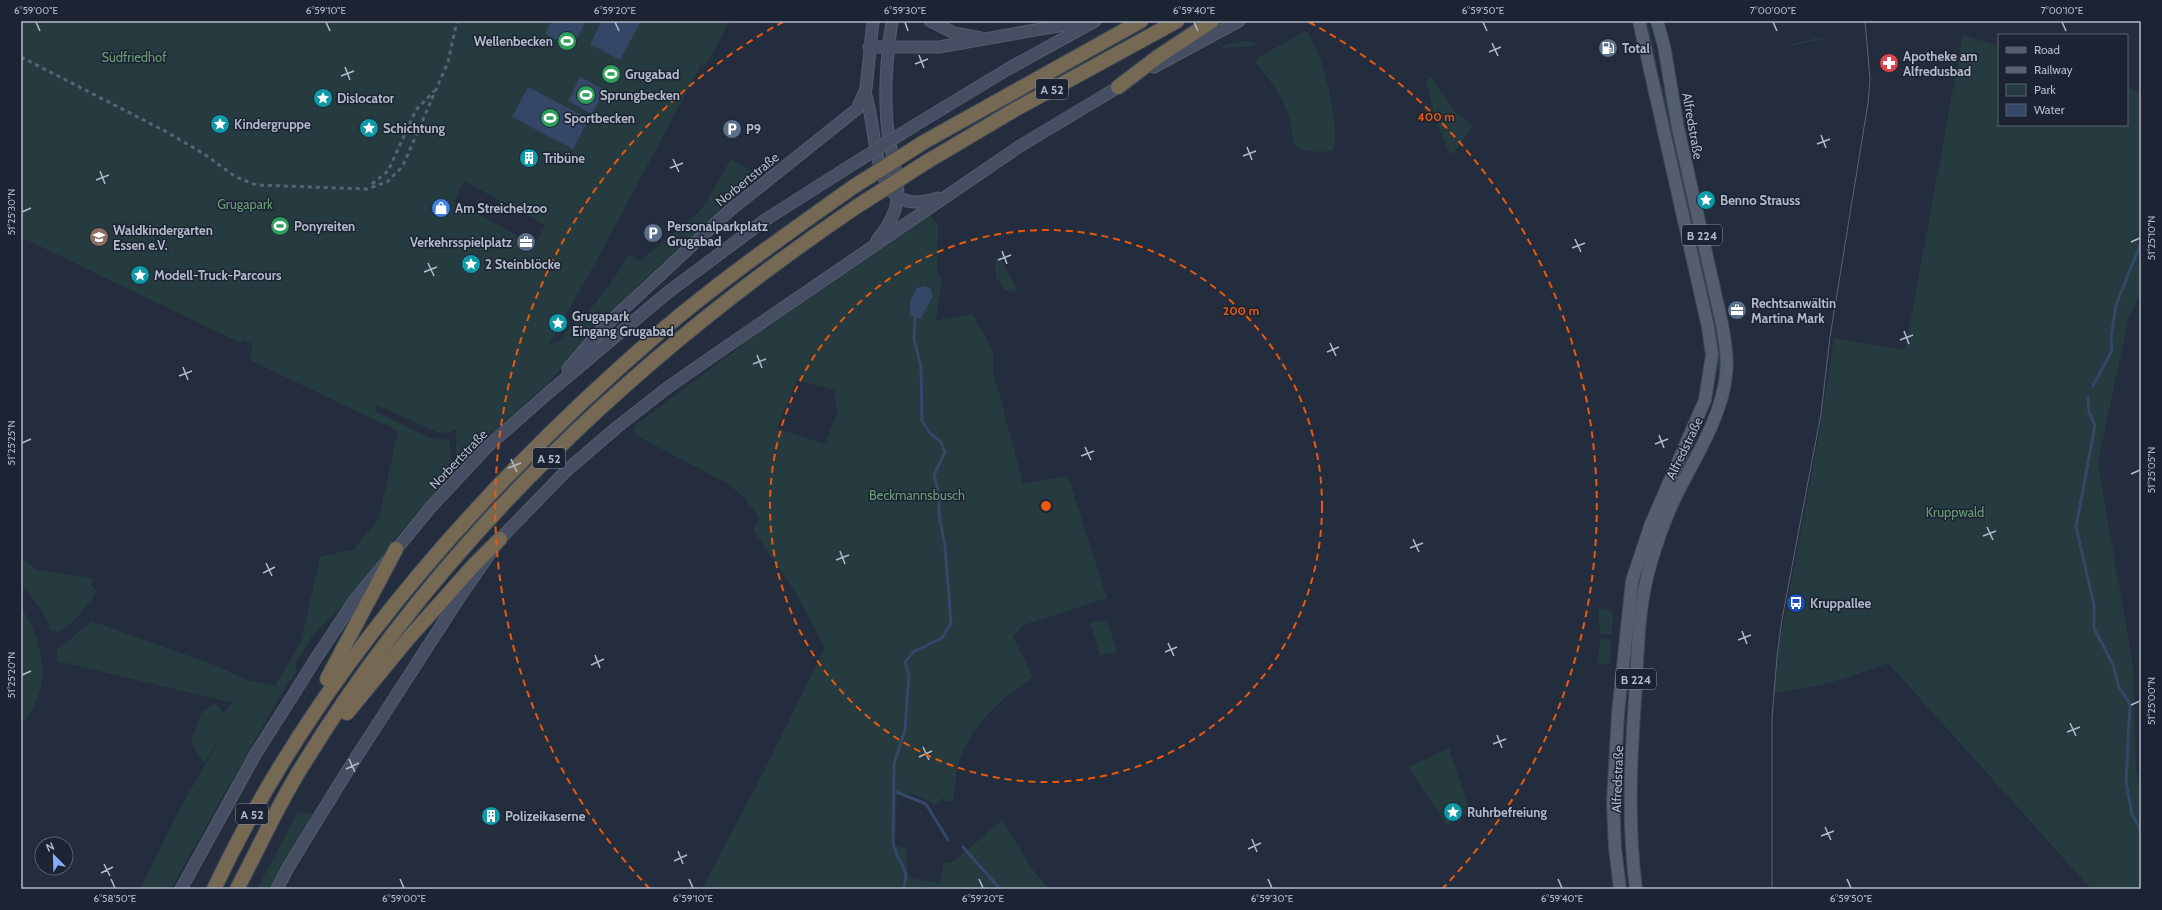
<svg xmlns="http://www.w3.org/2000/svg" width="2162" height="910" viewBox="0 0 2162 910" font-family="Cabin,sans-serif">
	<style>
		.green { fill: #253b3f; fill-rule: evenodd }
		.water { fill: #354766 }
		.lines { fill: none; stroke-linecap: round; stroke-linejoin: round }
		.stream { stroke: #354766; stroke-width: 3 }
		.secondary-casing { stroke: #555d6c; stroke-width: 13 }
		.primary-casing { stroke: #404857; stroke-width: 14 }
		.motorway-casing { stroke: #424a59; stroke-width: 16 }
		.secondary { stroke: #454e62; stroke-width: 11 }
		.primary { stroke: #555e6e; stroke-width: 12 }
		.motorway { stroke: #756953; stroke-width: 14 }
		.tram { stroke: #596376; stroke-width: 1 }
		.rail { stroke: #596376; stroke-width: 3; stroke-dasharray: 4 4; stroke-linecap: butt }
		.secondary-bridge-casing { stroke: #555d6c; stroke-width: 13; stroke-linecap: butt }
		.motorway-bridge-casing { stroke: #424a59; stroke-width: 16; stroke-linecap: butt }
		.secondary-bridge { stroke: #454e62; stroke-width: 11 }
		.motorway-bridge { stroke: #756953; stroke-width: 14 }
		.ticks { fill: none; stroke: #b3bac9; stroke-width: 1.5 }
		.ring { fill: none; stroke: #e8590c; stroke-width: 2; stroke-dasharray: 7 5 }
		.labels { text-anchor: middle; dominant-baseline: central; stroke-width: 3; stroke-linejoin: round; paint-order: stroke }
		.shield { fill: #1c2433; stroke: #868d9c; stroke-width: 1 }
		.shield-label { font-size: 12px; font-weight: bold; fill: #b3bac9 }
		.poi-label { font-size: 13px; font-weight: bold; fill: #b3bac9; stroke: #1c2433; text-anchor: start }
		.park-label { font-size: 13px; fill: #699c77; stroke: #1c2433 }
		.street-label { font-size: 13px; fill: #b3bac9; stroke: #1c2433 }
		.centre { fill: #e8590c; stroke: #1c2433; stroke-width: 2 }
		.ring-label { font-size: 12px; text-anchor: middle; font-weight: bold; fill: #e8590c; stroke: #1c2433; stroke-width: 3; stroke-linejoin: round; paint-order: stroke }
		.neatline { fill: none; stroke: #b3bac9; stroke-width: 1.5 }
		.ticks-label { font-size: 10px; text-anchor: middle; fill: #b3bac9 }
	</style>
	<rect width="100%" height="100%" fill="#232d3e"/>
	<g class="green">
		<path d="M21,21h709l-25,46 -4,-2 -104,195 -48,85 12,-5c8,-16 19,-20 30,-32 15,-17 27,-35 38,-54l11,7 61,-51 30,-51 23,13 2,7 -119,107 -90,98 -91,81v-35l-9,3 -10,-1 -60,-27 -2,6 57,28 17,1 5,33 -56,62 -53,69 -32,31 -18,29 2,7 -17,25 -109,193h-31l39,-79 43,-75 -18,28 -7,-9 -6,-13 11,-30 12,-7 6,3 3,6 10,-10 -176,-42v-11l35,-29 122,44 34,15 27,6 26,-45 19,-84 34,-8 25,-31 19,-87 -148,-71 2,-16 -9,-4 -3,3 -219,-106zM464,181l81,44 -10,20 -81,-44z"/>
		<polygon points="1646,21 1648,21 1658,69 1657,68"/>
		<path d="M1305,31c16,10 36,99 29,117 -7,7 -33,3 -40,-3 -3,-9 -2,-19 -5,-28 -6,-21 -20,-38 -33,-54v-3l3,-3z"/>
		<path d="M1963,35l36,11v79h128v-37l14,4v199l-13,30 -30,141 35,205 3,102 5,20v100h-50l-203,-226c-39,14 -72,26 -114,30l3,-36 42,-222 15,-97 71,12z"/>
		<polygon points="1822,37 1823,39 1792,46 1792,44"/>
		<polygon points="1245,41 1260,43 1247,47 1222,48 1225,45"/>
		<polygon points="1431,77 1454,111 1473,126 1454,153 1452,154 1448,150 1434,114 1426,81"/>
		<polygon points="1659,84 1665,89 1718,340 1721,370 1716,369"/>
		<path d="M930,216l8,8 -1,45 5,14 -6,37 36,-6 21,36v20l30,114 45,-8 39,122 -83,27 -11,11 20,42c-32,20 -62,47 -74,84 -4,13 -4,28 -6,40h-8l-2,-4 -8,7c-13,-8 -23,-14 -38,-10l-2,50 11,3 2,27 6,4 26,4 4,-20 10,-2 48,-41 31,50 16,19h-347l67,-128 50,-101 5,-14 -27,-51 -44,-65 6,-12 -15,-21 -16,-13 -93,-49 -2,-6 4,-5 113,-85zM797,380l37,10 3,22 -12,32 -48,-16z"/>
		<polygon points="1000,257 1017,289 1013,293 1009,290 1005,290 996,277 995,259"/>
		<path d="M21,557l15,13 58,8 -3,7 6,6c-11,16 -22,32 -39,41l-8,-2 -7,-18 -22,-28z"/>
		<path d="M21,608c13,16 25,53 21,74 -2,14 -10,28 -17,40h-4z"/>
		<polygon points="1598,608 1613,612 1612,634 1600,634"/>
		<polygon points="1107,619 1116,648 1116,653 1100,655 1090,623"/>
		<polygon points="1600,638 1611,640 1610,664 1598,665"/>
		<polygon points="1449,748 1470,812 1447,825 1408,767"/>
		<polygon points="298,812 313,814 271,889 257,889"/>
	</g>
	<g class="water">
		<polygon points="552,21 586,21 572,48 545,34"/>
		<polygon points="602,21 641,21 620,60 590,44"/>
		<polygon points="580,77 605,90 592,114 568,101"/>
		<polygon points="528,87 589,119 573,149 512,117"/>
		<polygon points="923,286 930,288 933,296 921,318 915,318 910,315 910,301 917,288"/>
	</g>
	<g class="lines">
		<g class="stream">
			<polyline points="2093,386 2112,350 2111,338 2116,305 2141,243"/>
			<polyline points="2088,397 2089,412 2095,425 2076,527 2094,605 2094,628 2113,665 2119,687 2130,704 2126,782 2132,814 2141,831"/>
			<polyline points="894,791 926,804 948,840"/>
			<polyline points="963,847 1000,889"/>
			<path d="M903,889c9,-22 -8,-28 -10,-47l1,-78 11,-34 4,-56 -4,-12 8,-10 29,-14 9,-15 -6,-77 -6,-31v-20l-5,-20 11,-23 -4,-10 -12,-10 -7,-11 -1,-54 -7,-28 1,-21"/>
		</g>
		<defs>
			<g id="secondary">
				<polyline points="930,21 954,33 981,38"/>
				<polyline points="869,47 939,47 1087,21"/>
				<polyline points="1154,67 1239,21"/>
				<path d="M865,93c15,41 3,129 73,105"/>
				<polyline points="917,124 1008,69 1095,21"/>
				<path d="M877,240c38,-43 13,-71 10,-118 -3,-34 0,-68 5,-101"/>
				<polyline points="568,369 602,329 728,212 857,109 866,89 873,21"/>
				<polyline points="181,889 255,755 317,657 354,601 431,507 487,447 547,394 667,293 765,220 850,166"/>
				<polyline points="277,889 289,866 348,770 461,595 500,539 566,471 616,428 667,388 726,347 1020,146 1125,83"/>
			</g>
			<g id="primary">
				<polyline points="1620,889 1615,848 1613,802 1618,714 1632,581 1651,524 1705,400 1712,355 1708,327 1639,21"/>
				<path d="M1636,889c-9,-69 -5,-135 0,-205 2,-42 3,-84 16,-125 6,-20 13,-40 22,-59 19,-40 47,-80 52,-125 2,-17 -1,-34 -4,-51l-44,-196 -14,-82 -7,-25"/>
			</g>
			<g id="motorway">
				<polyline points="1118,87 1159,56 1212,21"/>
				<polyline points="924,142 1141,21"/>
				<polyline points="928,161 1016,109 1177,21"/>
				<polyline points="327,679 396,549"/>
				<polyline points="347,713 407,640 473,566 500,539"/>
				<path d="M214,889c102,-217 266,-401 446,-557 61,-52 127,-98 193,-145"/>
				<path d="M237,889c22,-41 41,-85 66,-124 137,-225 336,-411 553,-558"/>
			</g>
		</defs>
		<use href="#secondary" class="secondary-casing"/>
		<use href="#primary" class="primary-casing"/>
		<use href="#motorway" class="motorway-casing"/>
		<use href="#secondary" class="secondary"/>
		<use href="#primary" class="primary"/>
		<use href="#motorway" class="motorway"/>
		<polyline class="tram" points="1772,889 1772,718 1777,657 1782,619 1821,414 1830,337 1868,103 1870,79 1865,21"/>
		<g class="rail">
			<polyline points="21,57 165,131 204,154 236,177 256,185 367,189 387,182 400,169 404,163 448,62 457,21"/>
			<polyline points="372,184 388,171 416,110 434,91"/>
		</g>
		<defs>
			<polyline id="secondary-bridge" points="850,166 917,124"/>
			<g id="motorway-bridge">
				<polyline points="853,187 924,142"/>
				<polyline points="856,207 928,161"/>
			</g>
		</defs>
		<use href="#secondary-bridge" class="secondary-bridge-casing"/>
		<use href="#motorway-bridge" class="motorway-bridge-casing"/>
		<use href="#secondary-bridge" class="secondary-bridge"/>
		<use href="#motorway-bridge" class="motorway-bridge"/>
	</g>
	<path class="ticks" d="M36,22l4,9M326,22l4,9M615,22l4,9M905,22l3,9M1194,22l4,9M1483,22l4,9M1773,22l4,9M2062,22l4,9M1492,43l6,13M1489,52l12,-5M919,55l5,13M915,64l13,-5M345,67l5,13M341,76l13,-5M1821,135l5,13M1817,144l13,-5M1247,147l5,13M1243,156l13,-5M673,159l6,13M670,168l13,-5M100,171l5,13M96,180l13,-5M22,212l9,-4M1575,239l6,13M2131,242l9,-4M1572,248l13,-5M1002,251l5,13M998,260l13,-5M428,263l6,13M424,272l13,-5M1904,331l5,13M1900,340l13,-5M1330,343l6,13M1327,352l12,-5M757,355l5,13M753,364l13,-5M183,367l5,13M179,376l13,-5M1659,435l5,13M22,443l9,-4M1655,444l13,-5M1085,447l6,13M1081,456l13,-5M511,459l6,13M508,468l13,-5M2131,474l9,-4M1987,527l6,13M1983,536l13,-5M1413,539l6,13M1410,548l13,-5M840,551l5,13M836,560l13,-5M266,563l6,13M263,573l12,-6M1742,631l5,13M1738,640l13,-5M1168,643l6,13M1165,652l12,-5M595,655l5,13M591,665l13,-6M22,675l9,-4M2131,705l9,-4M2070,723l6,13M2067,732l13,-5M1497,735l5,13M1493,744l13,-5M923,747l6,13M919,757l13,-6M349,759l6,13M346,769l13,-6M1825,827l6,13M1821,836l13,-5M1252,839l5,13M1248,849l13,-6M678,851l5,13M674,861l13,-6M104,864l6,12M101,873l12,-6M111,879l4,9M400,879l4,9M689,879l4,9M979,879l4,9M1268,879l4,9M1558,879l4,9M1847,879l4,9"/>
	<g class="ring">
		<circle cx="1046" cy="506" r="276"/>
		<path d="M650 889A551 551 0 0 1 783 22M1309 22A551 551 0 0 1 1442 889"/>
	</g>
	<defs>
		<symbol id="stadium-disc" viewBox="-11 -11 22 22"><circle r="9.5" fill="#2e9e5b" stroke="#1c2433"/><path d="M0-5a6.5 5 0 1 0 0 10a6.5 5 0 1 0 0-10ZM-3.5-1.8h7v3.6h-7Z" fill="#fff"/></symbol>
		<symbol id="fuel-disc" viewBox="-11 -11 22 22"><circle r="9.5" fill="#5c6f8a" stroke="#1c2433"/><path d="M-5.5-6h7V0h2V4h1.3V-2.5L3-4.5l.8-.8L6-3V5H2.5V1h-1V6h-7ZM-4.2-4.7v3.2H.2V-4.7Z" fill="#fff"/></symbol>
		<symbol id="pharmacy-disc" viewBox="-11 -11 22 22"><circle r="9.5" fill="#e0444e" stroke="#1c2433"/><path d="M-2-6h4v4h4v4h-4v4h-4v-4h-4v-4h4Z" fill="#fff"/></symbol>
		<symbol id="sight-disc" viewBox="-11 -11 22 22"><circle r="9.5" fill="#0f9aa8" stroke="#1c2433"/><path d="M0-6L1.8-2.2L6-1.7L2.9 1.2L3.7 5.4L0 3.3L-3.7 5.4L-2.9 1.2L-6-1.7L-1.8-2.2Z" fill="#fff"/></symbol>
		<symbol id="parking-disc" viewBox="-11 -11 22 22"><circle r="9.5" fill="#5c6f8a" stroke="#1c2433"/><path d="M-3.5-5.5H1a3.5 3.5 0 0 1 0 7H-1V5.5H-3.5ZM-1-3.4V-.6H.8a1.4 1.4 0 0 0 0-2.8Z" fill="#fff"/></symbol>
		<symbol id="building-disc" viewBox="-11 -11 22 22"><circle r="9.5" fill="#0f9aa8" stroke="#1c2433"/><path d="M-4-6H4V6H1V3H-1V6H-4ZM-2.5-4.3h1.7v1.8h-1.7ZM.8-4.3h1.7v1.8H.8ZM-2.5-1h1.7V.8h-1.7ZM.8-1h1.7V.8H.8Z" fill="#fff"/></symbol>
		<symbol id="shop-disc" viewBox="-11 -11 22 22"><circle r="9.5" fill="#3f7fe0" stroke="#1c2433"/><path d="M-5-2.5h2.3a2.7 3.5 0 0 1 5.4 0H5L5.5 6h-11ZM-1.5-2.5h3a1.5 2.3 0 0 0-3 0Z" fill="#fff"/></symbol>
		<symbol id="school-disc" viewBox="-11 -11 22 22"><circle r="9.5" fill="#8d6e63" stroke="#1c2433"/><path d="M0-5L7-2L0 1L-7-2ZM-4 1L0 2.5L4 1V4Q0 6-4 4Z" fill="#fff"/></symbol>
		<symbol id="office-disc" viewBox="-11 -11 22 22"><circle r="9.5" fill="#5c6f8a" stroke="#1c2433"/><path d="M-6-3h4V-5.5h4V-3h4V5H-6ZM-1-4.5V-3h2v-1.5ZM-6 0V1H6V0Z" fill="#fff"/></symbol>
		<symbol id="bus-disc" viewBox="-11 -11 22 22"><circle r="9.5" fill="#1a4fb4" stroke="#1c2433"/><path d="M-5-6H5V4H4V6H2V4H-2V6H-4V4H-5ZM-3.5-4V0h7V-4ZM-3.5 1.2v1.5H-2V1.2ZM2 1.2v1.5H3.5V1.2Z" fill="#fff"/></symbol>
	</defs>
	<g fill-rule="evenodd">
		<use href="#stadium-disc" x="556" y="30" width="22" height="22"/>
		<use href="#fuel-disc" x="1597" y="37" width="22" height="22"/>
		<use href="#pharmacy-disc" x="1878" y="52" width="22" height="22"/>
		<use href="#stadium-disc" x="600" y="63" width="22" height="22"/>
		<use href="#stadium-disc" x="575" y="84" width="22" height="22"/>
		<use href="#sight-disc" x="312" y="87" width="22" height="22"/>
		<use href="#stadium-disc" x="539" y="107" width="22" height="22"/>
		<use href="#sight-disc" x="209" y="113" width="22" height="22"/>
		<use href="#sight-disc" x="358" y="117" width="22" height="22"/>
		<use href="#parking-disc" x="721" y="118" width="22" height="22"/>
		<use href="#building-disc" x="518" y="147" width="22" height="22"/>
		<use href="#sight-disc" x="1695" y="189" width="22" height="22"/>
		<use href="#shop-disc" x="430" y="197" width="22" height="22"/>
		<use href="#stadium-disc" x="269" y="215" width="22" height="22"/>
		<use href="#parking-disc" x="642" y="222" width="22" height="22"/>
		<use href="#school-disc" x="88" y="226" width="22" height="22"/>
		<use href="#office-disc" x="515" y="231" width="22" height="22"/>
		<use href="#sight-disc" x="460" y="253" width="22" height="22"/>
		<use href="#sight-disc" x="129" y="264" width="22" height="22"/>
		<use href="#office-disc" x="1726" y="299" width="22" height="22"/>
		<use href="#sight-disc" x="547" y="312" width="22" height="22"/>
		<use href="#bus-disc" x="1785" y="592" width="22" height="22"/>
		<use href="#sight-disc" x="1442" y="801" width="22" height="22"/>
		<use href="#building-disc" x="480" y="805" width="22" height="22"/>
	</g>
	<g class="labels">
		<g class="shield">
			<rect x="1036" y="79" width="32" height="20" rx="3"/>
			<rect x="1682" y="225" width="40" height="20" rx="3"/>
			<rect x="533" y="448" width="32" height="20" rx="3"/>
			<rect x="1616" y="669" width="40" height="20" rx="3"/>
			<rect x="236" y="804" width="32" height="20" rx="3"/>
		</g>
		<g class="shield-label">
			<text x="1052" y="89">A 52</text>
			<text x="1702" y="235">B 224</text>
			<text x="549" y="458">A 52</text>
			<text x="1636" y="679">B 224</text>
			<text x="252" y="814">A 52</text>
		</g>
		<g class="poi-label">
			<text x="553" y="41" text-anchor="end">Wellenbecken</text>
			<text x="1622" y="48">Total</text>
			<text x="1903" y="56">Apotheke am<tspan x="1903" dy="15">Alfredusbad</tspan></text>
			<text x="625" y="74">Grugabad</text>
			<text x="600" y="95">Sprungbecken</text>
			<text x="337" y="98">Dislocator</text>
			<text x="564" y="118">Sportbecken</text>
			<text x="234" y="124">Kindergruppe</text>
			<text x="383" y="128">Schichtung</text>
			<text x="746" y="129">P9</text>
			<text x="543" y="158">Tribüne</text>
			<text x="1720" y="200">Benno Strauss</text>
			<text x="455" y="208">Am Streichelzoo</text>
			<text x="294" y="226">Ponyreiten</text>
			<text x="667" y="226">Personalparkplatz<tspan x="667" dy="15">Grugabad</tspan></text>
			<text x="113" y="230">Waldkindergarten<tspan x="113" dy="15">Essen e.V.</tspan></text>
			<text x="512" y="242" text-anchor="end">Verkehrsspielplatz</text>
			<text x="485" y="264">2 Steinblöcke</text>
			<text x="154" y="275">Modell-Truck-Parcours</text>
			<text x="1751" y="303">Rechtsanwältin<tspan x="1751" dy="15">Martina Mark</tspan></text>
			<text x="572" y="316">Grugapark<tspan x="572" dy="15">Eingang Grugabad</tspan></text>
			<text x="1810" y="603">Kruppallee</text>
			<text x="1467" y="812">Ruhrbefreiung</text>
			<text x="505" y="816">Polizeikaserne</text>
		</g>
		<g class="park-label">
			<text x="134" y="57">Südfriedhof</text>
			<text x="245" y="204">Grugapark</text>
			<text x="917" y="495">Beckmannsbusch</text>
			<text x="1955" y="512">Kruppwald</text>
		</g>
		<g class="street-label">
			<text transform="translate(1693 126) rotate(80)">Alfredstraße</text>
			<text transform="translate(747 179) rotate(-39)">Norbertstraße</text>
			<text transform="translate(1684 448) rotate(-64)">Alfredstraße</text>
			<text transform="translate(458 459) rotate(-46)">Norbertstraße</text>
			<text transform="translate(1617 779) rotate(-88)">Alfredstraße</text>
		</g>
	</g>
	<circle cx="1046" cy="506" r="6" class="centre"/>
	<g class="ring-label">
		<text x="1436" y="121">400 m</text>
		<text x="1241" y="315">200 m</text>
	</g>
	<rect width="2162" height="910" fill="none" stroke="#1c2433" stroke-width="44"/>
	<rect x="1998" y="34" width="130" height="92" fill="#1c2433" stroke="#58606f"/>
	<rect x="2006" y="47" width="20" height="6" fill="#555e6e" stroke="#58606f"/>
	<text x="2034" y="54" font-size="12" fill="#b3bac9">Road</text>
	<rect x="2006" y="67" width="20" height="6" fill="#596376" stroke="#58606f"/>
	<text x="2034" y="74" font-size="12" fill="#b3bac9">Railway</text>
	<rect x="2006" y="84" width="20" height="12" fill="#253b3f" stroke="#58606f"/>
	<text x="2034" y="94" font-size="12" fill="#b3bac9">Park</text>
	<rect x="2006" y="104" width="20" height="12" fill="#354766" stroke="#58606f"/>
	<text x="2034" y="114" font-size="12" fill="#b3bac9">Water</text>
	<g transform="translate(54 856) rotate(337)"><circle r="19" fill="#1c2433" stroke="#58606f"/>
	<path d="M0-3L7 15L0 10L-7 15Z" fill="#85adfc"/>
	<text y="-6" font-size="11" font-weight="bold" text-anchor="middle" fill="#b3bac9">N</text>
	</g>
	<rect x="22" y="22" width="2118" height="866" class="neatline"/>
	<g class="ticks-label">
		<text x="36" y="14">6°59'00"E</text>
		<text x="326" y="14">6°59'10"E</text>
		<text x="615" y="14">6°59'20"E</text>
		<text x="905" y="14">6°59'30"E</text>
		<text x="1194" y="14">6°59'40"E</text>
		<text x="1483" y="14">6°59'50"E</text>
		<text x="1773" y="14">7°00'00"E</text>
		<text x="2062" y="14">7°00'10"E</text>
		<text transform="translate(11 212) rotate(-90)" y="4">51°25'30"N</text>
		<text transform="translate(2151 238) rotate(-90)" y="4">51°25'10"N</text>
		<text transform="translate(11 443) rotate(-90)" y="4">51°25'25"N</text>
		<text transform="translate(2151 470) rotate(-90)" y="4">51°25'05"N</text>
		<text transform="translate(11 675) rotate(-90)" y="4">51°25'20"N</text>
		<text transform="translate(2151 701) rotate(-90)" y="4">51°25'00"N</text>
		<text x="115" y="902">6°58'50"E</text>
		<text x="404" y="902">6°59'00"E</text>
		<text x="693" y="902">6°59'10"E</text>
		<text x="983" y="902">6°59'20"E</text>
		<text x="1272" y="902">6°59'30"E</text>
		<text x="1562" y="902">6°59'40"E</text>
		<text x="1851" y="902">6°59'50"E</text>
	</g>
</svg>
